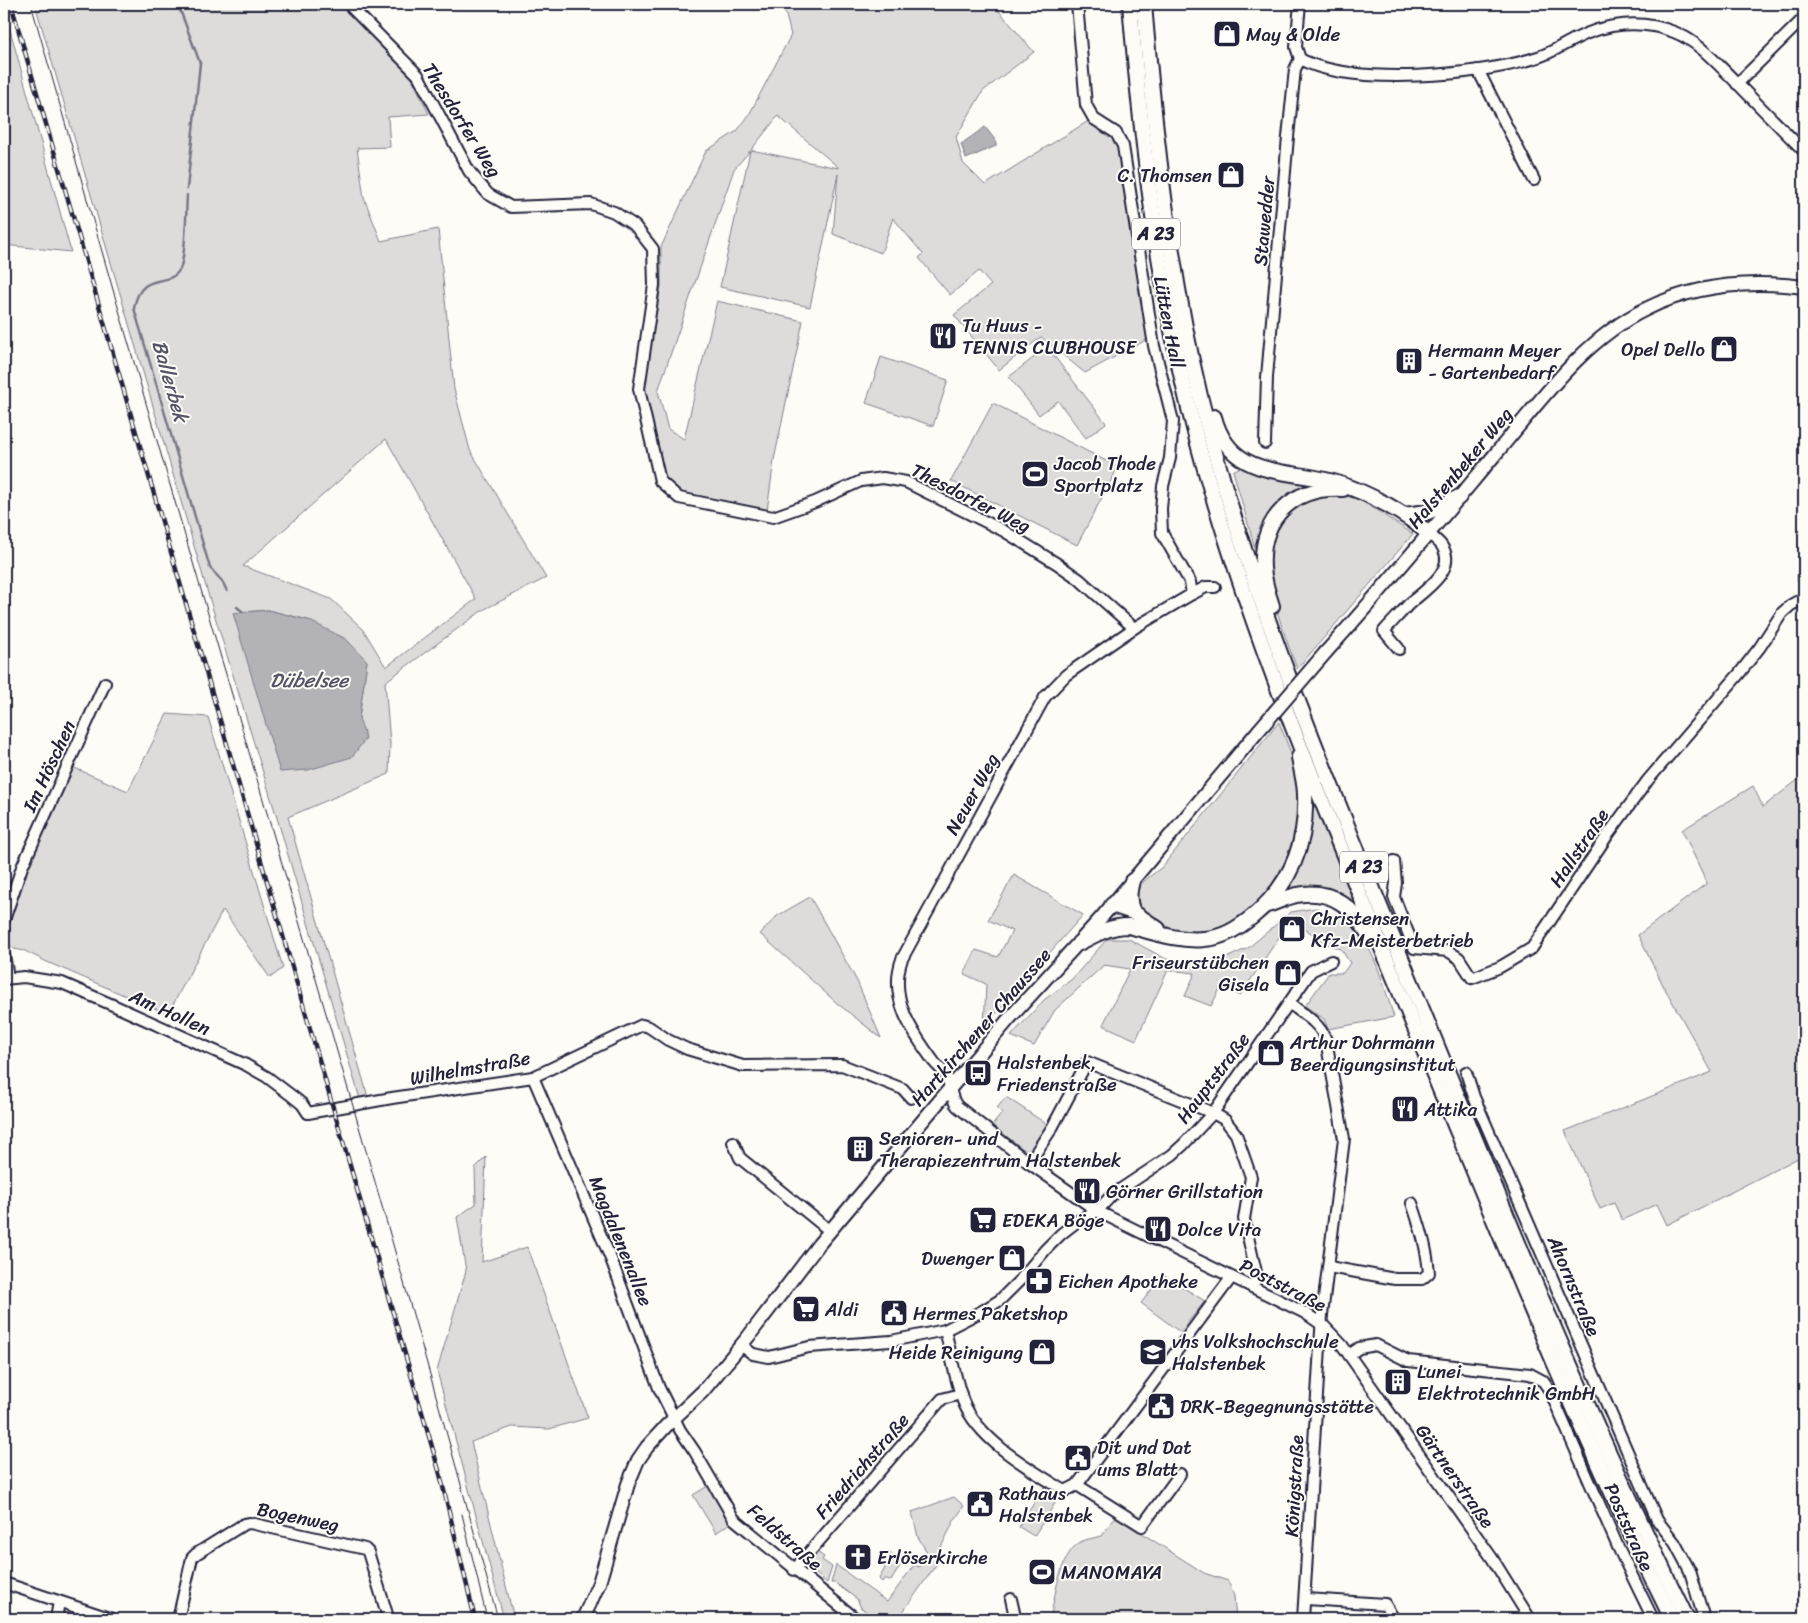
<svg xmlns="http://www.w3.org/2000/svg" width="1808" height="1623" viewBox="0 0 1808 1623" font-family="Sriracha,sans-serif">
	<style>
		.green { fill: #dddcdb; stroke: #807f8b; fill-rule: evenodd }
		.water { fill: #b2b2b7; stroke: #787885 }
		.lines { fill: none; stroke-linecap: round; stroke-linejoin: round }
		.stream { stroke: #787885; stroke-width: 2.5 }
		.minor-casing { stroke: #22223b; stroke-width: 14 }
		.major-casing { stroke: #22223b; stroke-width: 16 }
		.highway-casing { stroke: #22223b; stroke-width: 18 }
		.minor { stroke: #fdfcf7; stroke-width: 10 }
		.major { stroke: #fdfcf7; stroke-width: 12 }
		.highway { stroke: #fdfcf7; stroke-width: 14 }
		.tram { stroke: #22223b; stroke-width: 1 }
		.rail-casing { stroke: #22223b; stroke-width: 4.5 }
		.rail { stroke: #fdfcf7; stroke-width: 2.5; stroke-dasharray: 8; stroke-linecap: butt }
		.major-bridge-casing { stroke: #22223b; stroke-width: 16; stroke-linecap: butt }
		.major-bridge { stroke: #fdfcf7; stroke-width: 12 }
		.labels { text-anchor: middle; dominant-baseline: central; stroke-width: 4; stroke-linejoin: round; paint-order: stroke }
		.shield { fill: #fdfcf7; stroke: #646373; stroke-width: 1 }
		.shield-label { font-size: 18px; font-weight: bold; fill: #22223b }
		.poi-label { font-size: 19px; fill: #22223b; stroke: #fdfcf7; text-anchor: start }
		.street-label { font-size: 19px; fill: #22223b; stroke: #fdfcf7 }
		.water-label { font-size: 20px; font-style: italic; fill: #545466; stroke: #fdfcf7 }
	</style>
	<rect width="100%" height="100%" fill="#fdfcf7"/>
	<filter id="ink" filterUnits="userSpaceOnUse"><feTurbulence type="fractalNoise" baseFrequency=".02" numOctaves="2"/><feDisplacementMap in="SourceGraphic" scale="10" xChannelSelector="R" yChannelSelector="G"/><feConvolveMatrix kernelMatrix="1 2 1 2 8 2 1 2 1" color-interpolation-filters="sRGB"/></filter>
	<g filter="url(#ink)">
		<g class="green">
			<path d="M35,4h306l71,74 17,36 -41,3 2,30 -33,1 7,50 17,43 57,-12 16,160 16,61 76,128 -63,32 -98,72 5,61 -1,31 -101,43 80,280 -8,2 -82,-278 -69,-224zM386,439l90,160 -90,68 -23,-38 -32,-30 -88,-33zM268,610l40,10 59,41 -8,57 -126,-105z"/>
			<path d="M783,4h210l41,48 -51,39 -27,46 7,26 22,22 105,-65 24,16 7,13 11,89 16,101 -63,34 -44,-36 -42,33 -45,-55 37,-30 -12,-14 -29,24 -31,-37 4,-4 -30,-36 -12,35 -48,-19 5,-60 -28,133 -90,-20 30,-136 -16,18 -76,222 10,38 16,10 33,-138 86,20 -29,139 -7,51 -85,-16 -17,-16 -21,-93 17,-100v-39l45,-96 31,-20 12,-16 42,-80zM778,116l60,51v1l-87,-18z"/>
			<polygon points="4,8 71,252 4,245"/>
			<polygon points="1047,347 1106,423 1086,438 1058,401 1039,415 1009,377"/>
			<polygon points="881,357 948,380 933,426 866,403"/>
			<polygon points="993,403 1118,467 1077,545 951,481"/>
			<polygon points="1242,466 1253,472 1261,474 1325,482 1287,499 1259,562 1233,471"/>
			<path d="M1336,494l23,5 54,35 -116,135c-13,-36 -36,-92 -26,-131 3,-12 14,-26 24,-34 7,-6 31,-8 41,-10z"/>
			<polygon points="167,714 208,717 283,968 270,978 223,910 168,1014 47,962 25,951 14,949 10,945 7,932 21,880 70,766 128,791"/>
			<polygon points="1279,722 1297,769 1301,823 1287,867 1266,897 1231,926 1211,933 1194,935 1176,931 1150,917 1139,909 1136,904 1136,894 1138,889 1144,881 1162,867"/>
			<polygon points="1804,775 1804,1155 1667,1225 1657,1204 1622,1220 1614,1203 1600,1209 1565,1131 1712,1072 1664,987 1638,935 1707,883 1682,830 1753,786 1763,807"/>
			<polygon points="1309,801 1313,801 1354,902 1351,904 1282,895"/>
			<polygon points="1014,875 1083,915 984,1027 986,984 964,974 976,950 998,957 1012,931 988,920"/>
			<polygon points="810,897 857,981 881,1038 838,1004 760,934 777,916"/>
			<path d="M1316,908c13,6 29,10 38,20 21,20 31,62 40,89l-66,12 -4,-10 -19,-13 24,-33h14l7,-10 -9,-14 -16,-6 -34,-24 -51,77 -18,-11 -11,21 -26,-10 10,-23 -27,-3 -32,70 -33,-15 27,-56 -26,-4 -49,45 -21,36 -23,-10 33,-36 28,-21 35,-40h22l37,20 30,3 26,-2 26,-12 43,-36z"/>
			<polygon points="1006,1097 1048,1125 1030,1154 992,1126 1002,1113 997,1108"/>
			<polygon points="486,1157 482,1262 527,1247 588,1418 549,1429 512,1427 471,1442 514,1619 504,1619 437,1371 466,1271 457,1217 476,1204 475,1168"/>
			<polygon points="1163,1275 1205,1301 1180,1332 1141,1303"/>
			<polygon points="711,1484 733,1521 716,1533 693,1495"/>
			<polygon points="1044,1487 1059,1497 1034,1536 1019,1527"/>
			<polygon points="954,1497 964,1506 954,1521 938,1553 939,1558 938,1562 898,1619 878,1619 861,1608 857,1599 835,1583 831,1583 836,1565 887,1602 914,1565 920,1567 928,1554 918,1537 912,1512"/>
			<path d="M1115,1516l89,57 24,8 6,15 2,23h-186c5,-21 9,-63 29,-76 5,-4 16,-5 23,-7z"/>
			<polygon points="817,1552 824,1557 822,1560 832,1567 827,1583 807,1566"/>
			<polygon points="890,1553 903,1561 891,1581 885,1578 882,1582 879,1579 885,1568 882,1565"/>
		</g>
		<g class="water">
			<polygon points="985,127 996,141 996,146 966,159 961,144"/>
			<polygon points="268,610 308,620 346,639 367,661 359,718 366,738 352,757 308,770 280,772 233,613"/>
		</g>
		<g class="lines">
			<g class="stream">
				<polyline points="144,4 167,9 203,4"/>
				<polyline points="179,7 200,63 187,189"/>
				<path d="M187,195c-1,16 -1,62 -7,74 -11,20 -39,0 -46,39l76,260 12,13 5,10"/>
				<polyline points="237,607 243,612"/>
			</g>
			<defs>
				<g id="minor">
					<polyline points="348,4 418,75 469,171 488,194 511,207 591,204 614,212 635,226 653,249 654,285 639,389 660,481 679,498 773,517 815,502 861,481 883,478 906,482 1004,531 1056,563 1079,579 1134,628"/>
					<polyline points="1077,4 1086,105 1094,119 1116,133 1123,146 1154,346 1173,421 1170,458 1163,486 1161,509 1162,533 1190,582 1192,594"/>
					<path d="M1300,59c52,28 182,17 238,-2 13,-4 25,-12 37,-18 31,-16 66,-20 99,-7 26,10 44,33 64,52 22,23 44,45 66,67"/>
					<polyline points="1300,59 1296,47 1300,4"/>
					<polyline points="1478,70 1534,180"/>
					<polyline points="1737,84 1804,18"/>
					<polyline points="1265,443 1267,377 1288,137 1295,69 1300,59"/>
					<polyline points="1804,567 1804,580"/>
					<path d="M1215,587h-9l-14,7 -58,34 -68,47 -21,22 -143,262c-14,39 10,73 32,103 4,5 8,7 11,12 6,8 4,22 12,32l72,57 68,48 208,102 19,13 18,19 150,213 38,61"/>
					<path d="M1399,649l-15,-18c8,-9 16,-17 24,-26 13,-12 49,-34 35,-57 -2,-5 -9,-10 -14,-14"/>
					<polyline points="1394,861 1396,883 1394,897 1414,948 1448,951 1459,958 1472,978 1500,967 1532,948 1607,836 1648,780 1739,674 1760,647 1782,613 1791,605 1804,598"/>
					<polyline points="4,920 22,867 105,683"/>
					<polyline points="4,955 8,977"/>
					<polyline points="4,979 24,977 62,983 115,1006 246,1065 267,1077 292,1096 302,1104 308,1113 392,1098 533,1077 642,1025 649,1027 668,1040 687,1049 743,1066 842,1065 903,1089 911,1098"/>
					<path d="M1289,1003c14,11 30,19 37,37l18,99 -22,176 -19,304"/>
					<polyline points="1466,1072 1474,1097 1657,1520 1675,1543 1690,1571 1702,1612 1705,1619"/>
					<polyline points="533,1077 611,1259 659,1388 680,1430 695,1452 734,1519 856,1619"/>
					<polyline points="733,1142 740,1158 830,1231"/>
					<polyline points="1029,1163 1052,1128 1087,1062 1213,1113 1225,1120 1236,1134 1251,1177 1244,1219 1256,1272 1255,1281 1252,1287"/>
					<path d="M1329,1267l66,12h27l7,-6c-2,-25 -9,-47 -17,-70"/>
					<path d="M945,1330c6,23 10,49 18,71 15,39 68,69 102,90l12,-6 154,-207"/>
					<polyline points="742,1346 753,1354 769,1357 809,1347 891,1341 945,1330 984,1310 1000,1300 1021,1279 1045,1250 1061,1234 1079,1220 1097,1211 1112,1195 1172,1155 1183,1145 1213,1113 1311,971 1331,961"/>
					<polyline points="1349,1355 1359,1348 1376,1345 1408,1361 1530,1374 1543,1381 1550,1391 1618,1547 1653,1619"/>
					<polyline points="1077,1485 1142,1526 1180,1474"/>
					<polyline points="794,1570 942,1399 961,1394"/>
					<polyline points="4,1583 112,1619"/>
					<polyline points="1011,1599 1014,1612 1013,1619"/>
					<polyline points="1306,1599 1385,1604 1394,1619"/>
					<polyline points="59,1619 57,1613 59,1602"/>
					<polyline points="178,1619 192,1558 196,1554 244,1524 250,1523 365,1549 368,1552 387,1614 387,1619"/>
				</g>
				<g id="major">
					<path d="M1326,652c59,-65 115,-133 172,-201 43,-51 86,-112 148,-142 50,-25 103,-29 158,-22"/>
					<polyline points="583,1619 599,1583 628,1484 638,1460 647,1447 667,1425 703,1391 748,1337 819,1244 892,1157 1008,1020 1101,918 1259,730"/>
				</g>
				<g id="highway">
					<path d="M1130,4c13,154 31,309 73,458 56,199 140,390 218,581 80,194 158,388 251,576"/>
					<path d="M1144,4c11,131 25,263 56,392 53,215 143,418 226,623 82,202 165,405 261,600"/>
					<path d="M1214,417c17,65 77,50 126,67 29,9 67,30 89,50"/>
					<polyline points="1404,515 1428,512 1459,497"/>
					<path d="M1272,606c-4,-12 -8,-25 -9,-38 -3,-50 30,-82 80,-79"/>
					<path d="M1132,881c-3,11 -4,20 1,31"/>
					<polyline points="1112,905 1133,912 1158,929"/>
					<path d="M1267,905c10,-3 20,-8 30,-10 36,-7 56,13 73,41"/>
					<path d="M1079,943c17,-9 31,-17 50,-17 23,6 52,16 75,13 19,-1 34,-11 48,-22 38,-31 55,-73 53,-122 0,-12 -4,-25 -6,-38"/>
				</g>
			</defs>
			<use href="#minor" class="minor-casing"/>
			<use href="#major" class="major-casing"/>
			<use href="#highway" class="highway-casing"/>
			<use href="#minor" class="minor"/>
			<use href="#major" class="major"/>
			<use href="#highway" class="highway"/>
			<g class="tram">
				<path d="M31,4c41,143 82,287 124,430 116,394 235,788 343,1185"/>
				<polyline points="462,1514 487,1619"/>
			</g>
			<defs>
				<polyline id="rail" points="11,4 440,1474 475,1619"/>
			</defs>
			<use href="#rail" class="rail-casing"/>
			<use href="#rail" class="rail"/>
			<defs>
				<polyline id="major-bridge" points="1259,730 1326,652"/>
			</defs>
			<use href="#major-bridge" class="major-bridge-casing"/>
			<use href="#major-bridge" class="major-bridge"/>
		</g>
	</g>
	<defs>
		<symbol id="shop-square" viewBox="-11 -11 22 22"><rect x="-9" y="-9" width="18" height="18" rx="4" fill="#22223b" stroke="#fdfcf7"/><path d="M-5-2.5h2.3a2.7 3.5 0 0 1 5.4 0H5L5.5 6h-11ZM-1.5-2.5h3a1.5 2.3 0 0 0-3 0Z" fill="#fff"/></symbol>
		<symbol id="restaurant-square" viewBox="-11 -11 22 22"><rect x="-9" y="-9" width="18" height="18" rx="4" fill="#22223b" stroke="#fdfcf7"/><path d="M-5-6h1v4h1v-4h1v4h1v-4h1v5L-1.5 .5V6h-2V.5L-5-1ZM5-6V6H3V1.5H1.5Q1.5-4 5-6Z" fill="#fff"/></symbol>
		<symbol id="building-square" viewBox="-11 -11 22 22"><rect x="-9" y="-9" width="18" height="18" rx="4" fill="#22223b" stroke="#fdfcf7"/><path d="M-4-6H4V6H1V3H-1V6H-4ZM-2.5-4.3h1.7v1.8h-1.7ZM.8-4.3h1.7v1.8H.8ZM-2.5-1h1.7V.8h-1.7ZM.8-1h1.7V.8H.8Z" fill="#fff"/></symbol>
		<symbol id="stadium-square" viewBox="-11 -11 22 22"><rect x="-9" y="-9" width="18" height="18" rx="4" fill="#22223b" stroke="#fdfcf7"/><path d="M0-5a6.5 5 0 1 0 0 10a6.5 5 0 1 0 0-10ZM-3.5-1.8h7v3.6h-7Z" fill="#fff"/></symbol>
		<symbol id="bus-square" viewBox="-11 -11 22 22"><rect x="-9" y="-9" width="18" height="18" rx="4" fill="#22223b" stroke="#fdfcf7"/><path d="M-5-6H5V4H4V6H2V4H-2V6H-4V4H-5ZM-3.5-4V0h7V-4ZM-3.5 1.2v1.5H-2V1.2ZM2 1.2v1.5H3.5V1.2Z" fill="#fff"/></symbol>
		<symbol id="supermarket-square" viewBox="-11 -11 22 22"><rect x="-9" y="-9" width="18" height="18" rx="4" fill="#22223b" stroke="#fdfcf7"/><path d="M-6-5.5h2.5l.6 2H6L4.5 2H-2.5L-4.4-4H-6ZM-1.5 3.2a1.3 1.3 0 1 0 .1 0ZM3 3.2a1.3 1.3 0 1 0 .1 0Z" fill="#fff"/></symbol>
		<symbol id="pharmacy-square" viewBox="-11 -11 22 22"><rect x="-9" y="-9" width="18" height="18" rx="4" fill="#22223b" stroke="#fdfcf7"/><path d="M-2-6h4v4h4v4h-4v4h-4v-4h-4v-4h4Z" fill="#fff"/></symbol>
		<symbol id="civic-square" viewBox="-11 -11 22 22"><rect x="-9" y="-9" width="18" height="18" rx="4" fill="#22223b" stroke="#fdfcf7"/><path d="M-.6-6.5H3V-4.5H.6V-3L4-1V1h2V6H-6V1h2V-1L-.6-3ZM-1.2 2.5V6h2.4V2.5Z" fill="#fff"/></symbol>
		<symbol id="university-square" viewBox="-11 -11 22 22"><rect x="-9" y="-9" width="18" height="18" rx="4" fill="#22223b" stroke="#fdfcf7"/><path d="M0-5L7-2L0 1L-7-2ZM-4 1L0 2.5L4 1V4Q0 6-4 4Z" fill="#fff"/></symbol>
		<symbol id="church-square" viewBox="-11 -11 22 22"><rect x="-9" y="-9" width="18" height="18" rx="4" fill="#22223b" stroke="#fdfcf7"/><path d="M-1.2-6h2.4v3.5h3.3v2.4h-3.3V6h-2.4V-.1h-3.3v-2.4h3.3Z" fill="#fff"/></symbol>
	</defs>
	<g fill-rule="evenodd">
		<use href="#shop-square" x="1211" y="18" width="32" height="32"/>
		<use href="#shop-square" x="1215" y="159" width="32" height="32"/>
		<use href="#restaurant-square" x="927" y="320" width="32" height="32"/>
		<use href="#shop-square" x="1708" y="333" width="32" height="32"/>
		<use href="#building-square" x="1393" y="345" width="32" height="32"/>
		<use href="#stadium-square" x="1019" y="458" width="32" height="32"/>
		<use href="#shop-square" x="1276" y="913" width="32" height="32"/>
		<use href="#shop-square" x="1272" y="957" width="32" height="32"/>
		<use href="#shop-square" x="1255" y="1037" width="32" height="32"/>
		<use href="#bus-square" x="962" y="1057" width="32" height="32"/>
		<use href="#restaurant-square" x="1389" y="1093" width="32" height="32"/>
		<use href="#building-square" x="844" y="1133" width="32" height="32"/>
		<use href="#restaurant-square" x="1071" y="1175" width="32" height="32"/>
		<use href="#supermarket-square" x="967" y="1204" width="32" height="32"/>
		<use href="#restaurant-square" x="1142" y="1213" width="32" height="32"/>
		<use href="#shop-square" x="996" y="1242" width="32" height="32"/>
		<use href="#pharmacy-square" x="1023" y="1265" width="32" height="32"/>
		<use href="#supermarket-square" x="790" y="1293" width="32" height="32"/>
		<use href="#civic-square" x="878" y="1297" width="32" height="32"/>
		<use href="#shop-square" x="1026" y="1336" width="32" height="32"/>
		<use href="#university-square" x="1137" y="1336" width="32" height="32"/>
		<use href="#building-square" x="1382" y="1366" width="32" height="32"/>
		<use href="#civic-square" x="1145" y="1390" width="32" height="32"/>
		<use href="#civic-square" x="1062" y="1442" width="32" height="32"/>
		<use href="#civic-square" x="964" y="1488" width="32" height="32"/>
		<use href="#church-square" x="842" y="1541" width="32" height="32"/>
		<use href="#stadium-square" x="1026" y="1556" width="32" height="32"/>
	</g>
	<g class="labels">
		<g class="shield">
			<rect x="1132" y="218.5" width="48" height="31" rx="4"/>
			<rect x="1340" y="851.5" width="48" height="31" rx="4"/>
		</g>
		<g class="shield-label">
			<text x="1156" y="234">A 23</text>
			<text x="1364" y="867">A 23</text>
		</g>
		<g class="poi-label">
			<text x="1246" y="34">May &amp; Olde</text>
			<text x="1212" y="175" text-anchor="end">C. Thomsen</text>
			<text x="962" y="325">Tu Huus -<tspan x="962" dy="22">TENNIS CLUBHOUSE</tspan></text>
			<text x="1705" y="349" text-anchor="end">Opel Dello</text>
			<text x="1428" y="350">Hermann Meyer<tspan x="1428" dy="22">- Gartenbedarf</tspan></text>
			<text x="1054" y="463">Jacob Thode<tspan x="1054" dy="22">Sportplatz</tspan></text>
			<text x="1311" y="918">Christensen<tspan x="1311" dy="22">Kfz-Meisterbetrieb</tspan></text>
			<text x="1269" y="962" text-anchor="end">Friseurstübchen<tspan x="1269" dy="22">Gisela</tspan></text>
			<text x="1290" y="1042">Arthur Dohrmann<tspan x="1290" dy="22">Beerdigungsinstitut</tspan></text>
			<text x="997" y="1062">Halstenbek,<tspan x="997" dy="22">Friedenstraße</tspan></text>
			<text x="1424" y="1109">Attika</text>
			<text x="879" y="1138">Senioren- und<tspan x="879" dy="22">Therapiezentrum Halstenbek</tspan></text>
			<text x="1106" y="1191">Görner Grillstation</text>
			<text x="1002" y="1220">EDEKA Böge</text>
			<text x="1177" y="1229">Dolce Vita</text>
			<text x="993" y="1258" text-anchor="end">Dwenger</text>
			<text x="1058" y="1281">Eichen Apotheke</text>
			<text x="825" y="1309">Aldi</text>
			<text x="913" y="1313">Hermes Paketshop</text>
			<text x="1172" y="1341">vhs Volkshochschule<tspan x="1172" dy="22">Halstenbek</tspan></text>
			<text x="1023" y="1352" text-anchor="end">Heide Reinigung</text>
			<text x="1417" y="1371">Lunei<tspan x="1417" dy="22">Elektrotechnik GmbH</tspan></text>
			<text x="1180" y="1406">DRK-Begegnungsstätte</text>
			<text x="1097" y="1447">Dit und Dat<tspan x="1097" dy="22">ums Blatt</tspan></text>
			<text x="999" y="1493">Rathaus<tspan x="999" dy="22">Halstenbek</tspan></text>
			<text x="877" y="1557">Erlöserkirche</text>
			<text x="1061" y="1572">MANOMAYA</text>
		</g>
		<g class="street-label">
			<text transform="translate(462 120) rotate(58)">Thesdorfer Weg</text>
			<text transform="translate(1264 221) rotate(-85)">Stawedder</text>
			<text transform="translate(1169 322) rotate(79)">Lütten Hall</text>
			<text transform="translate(1460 468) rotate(-50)">Halstenbeker Weg</text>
			<text transform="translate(971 498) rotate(27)">Thesdorfer Weg</text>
			<text transform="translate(49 766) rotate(-65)">Im Höschen</text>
			<text transform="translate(972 794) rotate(-61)">Neuer Weg</text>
			<text transform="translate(1579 848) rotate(-56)">Hallstraße</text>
			<text transform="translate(170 1012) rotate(24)">Am Hollen</text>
			<text transform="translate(981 1027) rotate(-49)">Hartkirchener Chaussee</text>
			<text transform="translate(470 1068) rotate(-10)">Wilhelmstraße</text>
			<text transform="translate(1213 1078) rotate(-53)">Hauptstraße</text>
			<text transform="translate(621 1241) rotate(68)">Magdalenenallee</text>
			<text transform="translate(1283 1285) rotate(27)">Poststraße</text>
			<text transform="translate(1574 1286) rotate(67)">Ahornstraße</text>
			<text transform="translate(862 1466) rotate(-49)">Friedrichstraße</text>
			<text transform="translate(1455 1476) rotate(55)">Gärtnerstraße</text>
			<text transform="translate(1294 1486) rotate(-87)">Königstraße</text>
			<text transform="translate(298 1517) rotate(12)">Bogenweg</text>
			<text transform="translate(1629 1527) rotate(66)">Poststraße</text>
			<text transform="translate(785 1537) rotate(41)">Feldstraße</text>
		</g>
		<g class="water-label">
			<text transform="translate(170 381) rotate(74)">Ballerbek</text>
			<text x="309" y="680">Dübelsee</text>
		</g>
	</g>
	<rect width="1808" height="1623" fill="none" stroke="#fdfcf7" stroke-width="20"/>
	<rect x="10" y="10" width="1788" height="1603" fill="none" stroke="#22223b" stroke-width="2" filter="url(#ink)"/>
</svg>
